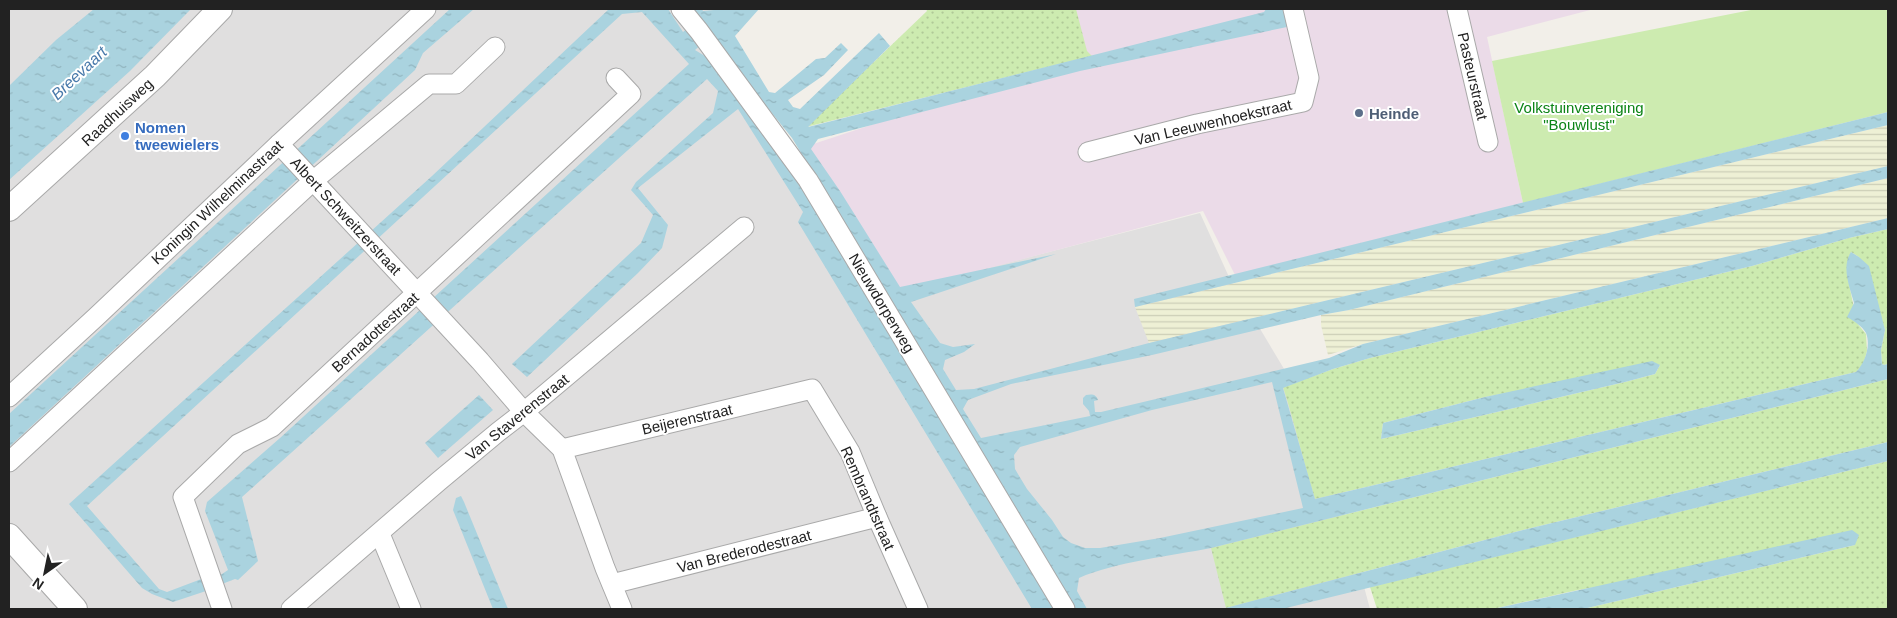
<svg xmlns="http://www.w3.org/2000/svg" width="1897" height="618" viewBox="0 0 1897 618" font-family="Helvetica,sans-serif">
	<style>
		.residential { fill: #e0dfdf }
		.industrial { fill: #ebdbe8 }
		.farmland { fill: url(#farmland-rules) }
		.grass { fill: url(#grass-dots); fill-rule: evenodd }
		.garden { fill: #cdebb0 }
		.water { fill: url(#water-ripples); fill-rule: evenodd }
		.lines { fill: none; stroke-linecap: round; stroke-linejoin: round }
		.minor-casing { stroke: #a9a9a9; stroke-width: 21 }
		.tertiary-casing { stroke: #a9a9a9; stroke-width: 26 }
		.minor { stroke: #fff; stroke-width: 19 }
		.tertiary { stroke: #fff; stroke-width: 24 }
		.service-dot { fill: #5c6f8a; stroke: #fff; stroke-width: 2 }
		.shop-dot { fill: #3f7fe0; stroke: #fff; stroke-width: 2 }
		.labels { text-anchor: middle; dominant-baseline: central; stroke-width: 4; stroke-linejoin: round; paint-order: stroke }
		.street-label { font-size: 15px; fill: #222; stroke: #fff }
		.park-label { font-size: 15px; fill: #0c8416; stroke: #fff }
		.service-label { font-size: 15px; font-weight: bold; fill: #4e5e75; stroke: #fff; text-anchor: start }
		.shop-label { font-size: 15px; font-weight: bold; fill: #366cbe; stroke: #fff; text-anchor: start }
		.water-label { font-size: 16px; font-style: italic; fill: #4a7aab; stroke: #fff }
	</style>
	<defs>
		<pattern id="farmland-rules" width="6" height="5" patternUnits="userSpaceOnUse" patternTransform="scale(1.25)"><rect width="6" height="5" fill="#eef0d5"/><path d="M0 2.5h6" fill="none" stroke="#ccceb7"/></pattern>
		<pattern id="grass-dots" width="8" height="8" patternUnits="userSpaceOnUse" patternTransform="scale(1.25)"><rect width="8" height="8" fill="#cdebb0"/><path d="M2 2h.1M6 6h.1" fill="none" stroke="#b0c997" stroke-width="1.8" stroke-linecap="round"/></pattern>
		<pattern id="water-ripples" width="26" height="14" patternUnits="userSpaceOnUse" patternTransform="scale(1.25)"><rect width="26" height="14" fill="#aad3df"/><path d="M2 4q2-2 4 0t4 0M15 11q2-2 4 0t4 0" fill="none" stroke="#92b5bf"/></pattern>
	</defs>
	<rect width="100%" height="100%" fill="#f2efe9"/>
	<polygon class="residential" points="9,9 734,9 715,26 789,143 894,292 1200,213 1229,277 1323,434 1370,609 9,609"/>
	<polygon class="industrial" points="1071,9 1594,9 1487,37 1523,203 1235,275 1203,211 892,294 795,150 1084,55"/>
	<g class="farmland">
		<polygon points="1888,125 1888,166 1149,343 1135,307"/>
		<polygon points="1888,178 1888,218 1363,344 1328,355 1321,325 1321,315 1349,310"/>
	</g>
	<g class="grass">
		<polygon points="926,9 1076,9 1087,51 1092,56 806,127 927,11"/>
		<path d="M1888,229v135l-4,1 -2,-1 -1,-14 4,-20 -26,-73 -8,-5 -4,22 10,49 9,11 1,17 -4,14 -7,7 -541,127c-12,-37 -20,-75 -32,-112l50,-18 37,-11 382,-92 97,-28zM1660,365l-5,9 -30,8 -244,57 2,-16 102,-26z"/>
		<polygon points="1888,379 1888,442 1519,531 1226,608 1211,548"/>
		<polygon points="1888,461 1888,609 1583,609 1855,545 1578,590 1493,609 1377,609 1370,587"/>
	</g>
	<polygon class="garden" points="1756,9 1888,9 1888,112 1523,203 1492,61"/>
	<g class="water">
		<polygon points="94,9 191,9 130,71 9,180 9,86 56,40"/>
		<polygon points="450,9 474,9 423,53 415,70 9,447 9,414"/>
		<path d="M609,9h59l15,23 13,-11 -6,-12h12l1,2 22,-2h34l-24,27 34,56 6,1 41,-34 9,-1 16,-15 7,7 -24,25 -36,25 5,7 7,2 79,-76 11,13 -82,81 456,-115 2,-3h17l4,18 -207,44 -262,68 -7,10 29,42 60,96 156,-33 -145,48 29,41 13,4 22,-3 -11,8 -19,8 -2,9 13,21 18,-1 175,-46 739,-177v12l-539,132 -28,5 -169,40 -141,29 -43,16 -5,9 18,29 109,-22 -1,-5 -6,-7v-6l3,-3c6,-1 10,-1 12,5l-4,1 1,11h6l228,-54 34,-14 525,-126v11l-39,9 -97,28 -382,92 -37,11 -50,19 32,111 541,-127c9,-9 15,-26 10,-39 -4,-7 -12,-12 -19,-16l7,-14c-4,-15 -13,-36 -3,-51l8,5 10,9 16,64 -4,20 1,14 2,1 4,-1v15l-677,169c-40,8 -96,14 -132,30l-2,13 10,18h-12l-283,-471 -82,-101 -15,13 18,11 63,85 68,109 212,354h-24l-234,-387 5,-10 -65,-103 -100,79 30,37 -6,23 -24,25 -111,104 -15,-13 129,-121 12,-28 -22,-25 5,-8 77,-69 5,-22 -11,-12 -465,418 16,64 -20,19 -3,-1 -13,5 -3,-8 9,-6 -23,-59 2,-9 73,-64 409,-374 -47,-52 -20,2 -535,492 72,83 8,3 37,-14 5,12 -36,12 -21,-8 -10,-6 -73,-84 363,-328zM1272,382l31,126 -143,30 -60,10h-15l-14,-5 -8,-6 -11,-17 -25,-31 -12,-20 -1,-14 6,-8 132,-37z"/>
		<polygon points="1888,112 1888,125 1135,307 1134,299"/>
		<polygon points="1652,361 1660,365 1655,374 1625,382 1381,439 1383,423 1485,397"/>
		<polygon points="479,395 493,410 438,458 425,443"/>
		<polygon points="1888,442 1888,461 1282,609 1222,609 1519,531"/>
		<polygon points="461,496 464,502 508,609 493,609 453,510 456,498"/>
		<polygon points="1852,530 1859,535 1855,545 1583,609 1493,609"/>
	</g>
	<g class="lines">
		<defs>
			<g id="minor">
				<polyline points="681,9 699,31 808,180 1065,609"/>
				<polyline points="1457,9 1488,142"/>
				<polyline points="279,144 480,361 524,412 562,449 605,568 622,609"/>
				<polyline points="1088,152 1197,124 1303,102 1309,78 1293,9"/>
				<polyline points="9,397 96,317 279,144 426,9"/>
				<polyline points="562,449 812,389 850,452 877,517 918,609"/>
				<polyline points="9,462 313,181 429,84 456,84 495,47"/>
				<polyline points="380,534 411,609"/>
				<polyline points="612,584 877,517"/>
				<polyline points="222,609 183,497 238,444 272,427 631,94 616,78"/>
				<polyline points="291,609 439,481 498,432 524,412 744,227"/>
			</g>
			<g id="tertiary">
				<polyline points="9,209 155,76 220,9"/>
				<polyline points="9,536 75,609"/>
			</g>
		</defs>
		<use href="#minor" class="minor-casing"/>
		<use href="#tertiary" class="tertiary-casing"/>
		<use href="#minor" class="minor"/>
		<use href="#tertiary" class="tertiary"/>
	</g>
	<circle class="service-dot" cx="1359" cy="113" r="5"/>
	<circle class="shop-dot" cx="125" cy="136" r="5"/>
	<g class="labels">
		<g class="street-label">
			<text transform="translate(1473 76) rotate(77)">Pasteurstraat</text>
			<text transform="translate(117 112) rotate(-43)">Raadhuisweg</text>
			<text transform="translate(1213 122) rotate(-13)">Van Leeuwenhoekstraat</text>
			<text transform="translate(217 202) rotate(-43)">Koningin Wilhelminastraat</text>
			<text transform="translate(346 216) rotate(47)">Albert Schweitzerstraat</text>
			<text transform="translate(882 303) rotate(59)">Nieuwdorperweg</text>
			<text transform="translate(375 332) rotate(-42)">Bernadottestraat</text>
			<text transform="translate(517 417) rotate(-39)">Van Staverenstraat</text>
			<text transform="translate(687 419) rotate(-13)">Beijerenstraat</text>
			<text transform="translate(868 498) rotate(66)">Rembrandtstraat</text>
			<text transform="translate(744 551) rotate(-14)">Van Brederodestraat</text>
		</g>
		<g class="park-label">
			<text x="1579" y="107">Volkstuinvereniging<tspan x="1579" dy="17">"Bouwlust"</tspan></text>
		</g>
		<g class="service-label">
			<text x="1369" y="113">Heinde</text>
		</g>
		<g class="shop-label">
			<text x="135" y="127">Nomen<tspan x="135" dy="17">tweewielers</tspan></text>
		</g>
		<g class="water-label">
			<text transform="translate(79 73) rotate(-43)">Breevaart</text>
		</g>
	</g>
	<rect width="1897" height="618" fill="none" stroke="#222222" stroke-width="20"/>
	<g transform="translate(45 573) rotate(213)" stroke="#ffffff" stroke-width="4" paint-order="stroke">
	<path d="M0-4L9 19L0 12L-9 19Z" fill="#222222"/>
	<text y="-8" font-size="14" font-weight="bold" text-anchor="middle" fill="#222222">N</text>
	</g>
</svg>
